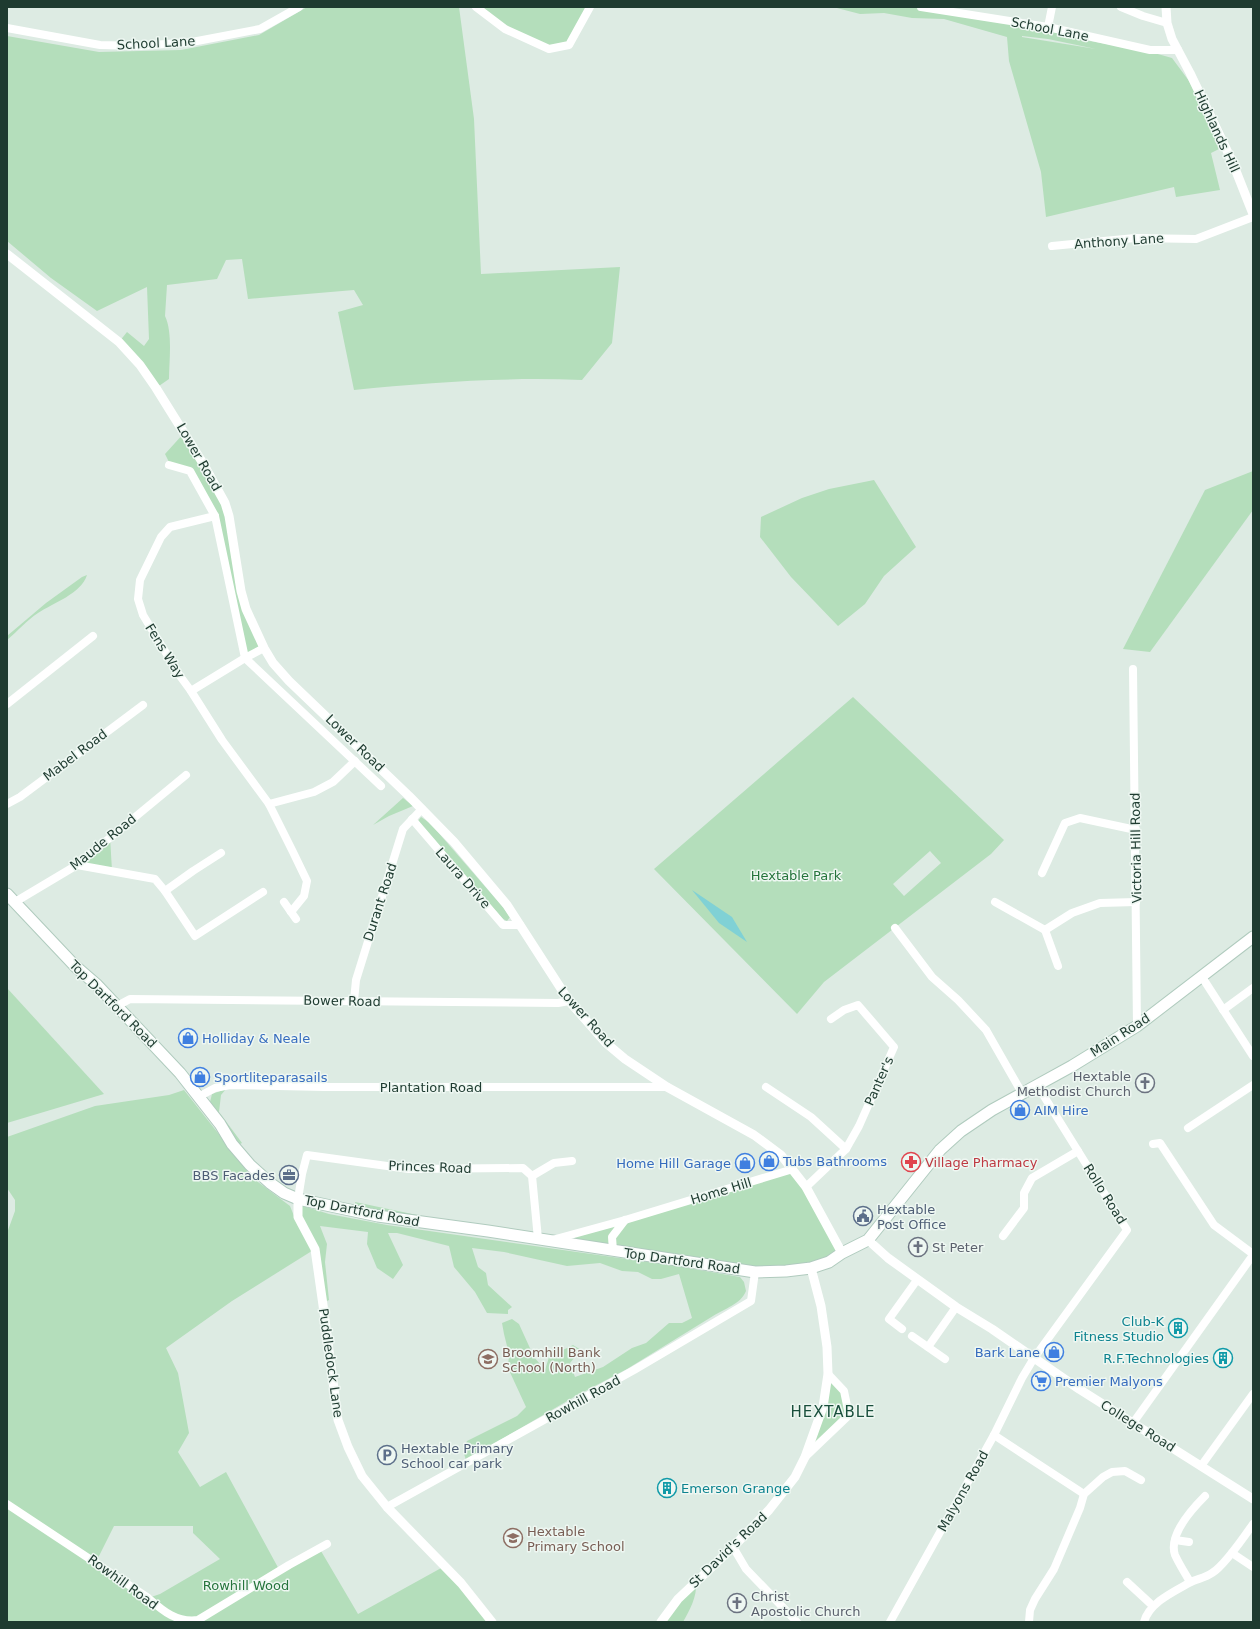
<svg xmlns="http://www.w3.org/2000/svg" width="1260" height="1629" viewBox="0 0 1260 1629" font-family="'DejaVu Sans',sans-serif">
	<style>
		.green { fill: #b4debb; fill-rule: evenodd }
		.water { fill: #80d1d5 }
		.lines { fill: none; stroke-linecap: round; stroke-linejoin: round }
		.secondary-casing { stroke: #b0cbbe; stroke-width: 13 }
		.minor { stroke: #fff; stroke-width: 8 }
		.tertiary { stroke: #fff; stroke-width: 9 }
		.secondary { stroke: #fff; stroke-width: 11 }
		.labels { text-anchor: middle; dominant-baseline: central; stroke-width: 3; stroke-linejoin: round; paint-order: stroke }
		.street-label { font-size: 13px; fill: #1e3b30; stroke: #eef7f2 }
		.park-label { font-size: 13px; fill: #25753c; stroke: #eef7f2 }
		.shop-label { font-size: 13px; fill: #366cbe; stroke: #eef7f2; text-anchor: start }
		.worship-label { font-size: 13px; fill: #5b616d; stroke: #eef7f2; text-anchor: start }
		.health-label { font-size: 13px; fill: #be3a42; stroke: #eef7f2; text-anchor: start }
		.service-label { font-size: 13px; fill: #4e5e75; stroke: #eef7f2; text-anchor: start }
		.culture-label { font-size: 13px; fill: #0d838f; stroke: #eef7f2; text-anchor: end }
		.education-label { font-size: 13px; fill: #785e54; stroke: #eef7f2; text-anchor: start }
		.quarter-label { font-size: 15px; letter-spacing: 1px; fill: #194f3c; stroke: #eef7f2 }
	</style>
	<rect width="100%" height="100%" fill="#ddebe3"/>
	<g class="green">
		<path d="M307,7h152l15,112 7,155 139,-7 -8,76 -30,37c-76,-3 -152,2 -228,10l-16,-78 25,-7 -9,-15 -106,9 -6,-40 -16,1 -9,19 -50,6 -2,31c8,17 4,45 4,63l-13,9 -37,-46 8,-10 17,14 5,-7 -2,-52 -50,24 -46,-33 -44,-37v-205l92,16 82,-2 78,-15z"/>
		<polygon points="482,7 590,7 569,45 549,49 506,26"/>
		<path d="M833,7h76l34,4 99,18 36,10 69,12 25,7 17,23 34,66 -12,6 9,37 -44,7 -2,-10 -128,30 -5,-45 -32,-111 -2,-24 -63,-18 -32,-1 -28,-5 -24,1zM1022,36l26,3 48,10 -74,-12z"/>
		<polygon points="184,433 225,503 241,591 264,648 245,657 215,516 187,467 169,462 165,454"/>
		<polygon points="1253,471 1253,510 1150,652 1123,649 1205,490"/>
		<polygon points="874,480 916,547 884,576 865,604 838,626 791,577 760,537 761,517 802,498 829,489"/>
		<path d="M87,575c-6,19 -34,28 -49,38 -11,7 -20,18 -31,27v-4l39,-33 36,-26z"/>
		<path d="M853,697l151,143 -13,14 -167,128 -27,32 -143,-145zM930,851l11,12 -37,33 -11,-12z"/>
		<polygon points="403,798 413,806 389,816 373,825"/>
		<polygon points="421,817 430,823 502,906 510,917 507,921 503,919 418,821"/>
		<polygon points="110,837 112,870 77,865"/>
		<polygon points="7,988 104,1094 7,1123"/>
		<polygon points="226,1089 221,1095 219,1112 242,1143 238,1145 209,1106 212,1094"/>
		<path d="M184,1090l60,76 14,16 32,24 8,20 17,23 -83,52 -66,47 12,25 11,60 -11,19 22,35 26,-15 55,101 40,-22 37,63 85,-47 49,55h-485v-389l8,-22v-11l-8,-12v-51l88,-31 74,-11zM114,1526h79v7l27,26 -60,35 -21,7 8,-4 -51,-35z"/>
		<polygon points="793,1170 842,1252 786,1271 548,1241"/>
		<polygon points="355,1202 417,1215 417,1217 356,1211"/>
		<path d="M300,1205l29,9 58,11 289,41 64,11 4,5 2,9c-5,13 -22,18 -33,25l-86,53 -53,28 -108,63 -3,-9 4,-10 50,-25 9,-9 -18,-39 1,-14 -5,-20 -2,-11 10,-4 7,5 15,33 11,13 5,-16 15,-5 8,-4 8,5 -11,13 5,14 28,-10 29,-19 14,-5 23,-20h13l10,-5 -13,-44 -18,5h-9l-14,-7 -16,-1 -22,-8 -33,3 -63,-14 -32,-4 6,19 8,6 2,12 24,22 -4,3v4l-21,-1 -12,-21 -21,-25 -5,-21 -52,-13h-9l15,32 -10,14 -16,-11 -10,-24 1,-12 -48,-6 7,18 -2,18 4,38 -4,2 -6,-36 -18,-48z"/>
		<polygon points="828,1376 843,1392 847,1415 807,1455"/>
		<path d="M696,1583c1,14 -6,26 -13,39h-22z"/>
	</g>
	<polygon class="water" points="692,890 732,917 747,942 719,923"/>
	<g class="lines">
		<defs>
			<polyline id="secondary" points="7,894 75,966 97,985 180,1073 220,1124 232,1144 250,1165 270,1183 284,1193 298,1199 378,1216 488,1231 755,1272 786,1271 811,1268 829,1262 842,1253 868,1240 940,1150 961,1131 992,1110 1072,1066 1137,1026 1253,937"/>
		</defs>
		<use href="#secondary" class="secondary-casing"/>
		<g class="minor">
			<polyline points="476,7 505,29 549,49 569,45 590,7"/>
			<polyline points="921,7 1048,27 1150,50 1178,50"/>
			<polyline points="1121,7 1143,16 1167,23"/>
			<polyline points="1048,27 1052,7"/>
			<polyline points="7,28 100,45 140,46 192,42 260,29 299,7"/>
			<polyline points="1052,246 1135,238 1196,239 1253,217"/>
			<polyline points="169,465 190,471 215,516 245,658 381,786"/>
			<polyline points="215,516 170,527 161,537 140,580 138,599 143,615 180,676 191,691 222,740 269,804 293,852 307,881 304,896 291,912"/>
			<polyline points="1133,669 1137,1026"/>
			<polyline points="191,691 245,658 264,648"/>
			<polyline points="7,704 93,636"/>
			<polyline points="7,804 20,797 143,705"/>
			<polyline points="269,804 314,792 333,782 355,761"/>
			<polyline points="412,819 503,925 520,925"/>
			<polyline points="77,865 155,879 165,891 195,936 263,892"/>
			<polyline points="1042,873 1065,823 1080,818 1136,830"/>
			<polyline points="165,891 193,871 221,853"/>
			<polyline points="15,902 77,865 186,775"/>
			<polyline points="284,902 296,919"/>
			<polyline points="995,902 1045,930 1072,913 1100,903 1136,902"/>
			<polyline points="895,928 932,977 958,1000 986,1030 1022,1093"/>
			<polyline points="1045,930 1058,966"/>
			<polyline points="1202,977 1253,1056"/>
			<polyline points="354,1001 356,980 403,829 422,809"/>
			<polyline points="117,1006 130,999 558,1003 569,1001"/>
			<polyline points="1223,1010 1253,988"/>
			<polyline points="766,1087 811,1117 846,1149"/>
			<polyline points="198,1097 215,1088 230,1085 324,1087 667,1087"/>
			<polyline points="1188,1128 1253,1085"/>
			<polyline points="1153,1144 1160,1143 1214,1225 1253,1254"/>
			<polyline points="532,1176 554,1163 572,1161"/>
			<polyline points="806,1187 846,1149 859,1126 894,1047 858,1005 844,1010 831,1019"/>
			<polyline points="298,1199 302,1174 307,1155 409,1169 523,1168 532,1176 538,1239"/>
			<polyline points="1003,1236 1024,1208 1024,1193 1032,1178 1078,1151"/>
			<polyline points="552,1240 625,1220 793,1169"/>
			<polyline points="613,1251 612,1237 625,1220"/>
			<polyline points="902,1329 889,1319 917,1280"/>
			<polyline points="912,1336 945,1359"/>
			<polyline points="928,1347 956,1307"/>
			<polyline points="1133,1423 1253,1255"/>
			<polyline points="994,1435 1084,1494"/>
			<polyline points="805,1457 849,1415 844,1391 828,1374"/>
			<polyline points="1201,1466 1253,1394"/>
			<path d="M7,1504l140,93c15,13 29,26 51,23l91,-55 38,-21"/>
			<polyline points="387,1507 634,1370 751,1301 755,1272"/>
			<polyline points="1175,1540 1189,1542"/>
			<polyline points="733,1547 746,1569 797,1622"/>
			<polyline points="1232,1553 1253,1567"/>
			<polyline points="1127,1582 1153,1606"/>
			<path d="M1190,1582c-5,-9 -11,-18 -15,-27 -7,-20 17,-46 30,-59"/>
			<polyline points="890,1622 994,1435 1022,1378 1034,1358 1127,1230 1037,1085"/>
			<polyline points="1029,1622 1030,1610 1035,1599 1054,1569 1080,1508 1084,1494 1103,1477 1112,1472 1125,1471 1141,1480"/>
			<path d="M1144,1622c5,-19 29,-30 45,-39 7,-4 16,-5 23,-10 12,-7 32,-36 41,-49"/>
		</g>
		<g class="tertiary">
			<polyline points="1166,7 1167,23 1172,39 1190,73 1232,161 1253,214"/>
			<polyline points="7,254 119,342 140,365 156,388 204,465 225,503 229,516 241,591 246,609 264,648 273,663 289,681 409,796 454,842 507,905 569,1001 606,1043 625,1059 667,1087 754,1135 781,1155 806,1187 842,1253"/>
			<polyline points="298,1199 298,1217 315,1249 324,1312 338,1420 348,1447 362,1476 387,1507 461,1583 492,1622"/>
			<polyline points="868,1240 888,1258 956,1307 992,1329 1079,1389 1253,1499"/>
			<polyline points="661,1622 678,1599 733,1547 769,1510 795,1477 805,1457 823,1407 828,1374 827,1347 821,1306 811,1268"/>
		</g>
		<use href="#secondary" class="secondary"/>
	</g>
	<defs>
		<symbol id="shop-ring" viewBox="-11 -11 22 22"><circle r="9.5" fill="#eef7f2" stroke="#3f7fe0" stroke-width="1.5"/><path d="M-5-2.5h2.3a2.7 3.5 0 0 1 5.4 0H5L5.5 6h-11ZM-1.5-2.5h3a1.5 2.3 0 0 0-3 0Z" fill="#3f7fe0"/></symbol>
		<symbol id="church-ring" viewBox="-11 -11 22 22"><circle r="9.5" fill="#eef7f2" stroke="#6b7280" stroke-width="1.5"/><path d="M-1.2-6h2.4v3.5h3.3v2.4h-3.3V6h-2.4V-.1h-3.3v-2.4h3.3Z" fill="#6b7280"/></symbol>
		<symbol id="pharmacy-ring" viewBox="-11 -11 22 22"><circle r="9.5" fill="#eef7f2" stroke="#e0444e" stroke-width="1.5"/><path d="M-2-6h4v4h4v4h-4v4h-4v-4h-4v-4h4Z" fill="#e0444e"/></symbol>
		<symbol id="office-ring" viewBox="-11 -11 22 22"><circle r="9.5" fill="#eef7f2" stroke="#5c6f8a" stroke-width="1.5"/><path d="M-6-3h4V-5.5h4V-3h4V5H-6ZM-1-4.5V-3h2v-1.5ZM-6 0V1H6V0Z" fill="#5c6f8a"/></symbol>
		<symbol id="civic-ring" viewBox="-11 -11 22 22"><circle r="9.5" fill="#eef7f2" stroke="#5c6f8a" stroke-width="1.5"/><path d="M-.6-6.5H3V-4.5H.6V-3L4-1V1h2V6H-6V1h2V-1L-.6-3ZM-1.2 2.5V6h2.4V2.5Z" fill="#5c6f8a"/></symbol>
		<symbol id="building-ring" viewBox="-11 -11 22 22"><circle r="9.5" fill="#eef7f2" stroke="#0f9aa8" stroke-width="1.5"/><path d="M-4-6H4V6H1V3H-1V6H-4ZM-2.5-4.3h1.7v1.8h-1.7ZM.8-4.3h1.7v1.8H.8ZM-2.5-1h1.7V.8h-1.7ZM.8-1h1.7V.8H.8Z" fill="#0f9aa8"/></symbol>
		<symbol id="school-ring" viewBox="-11 -11 22 22"><circle r="9.5" fill="#eef7f2" stroke="#8d6e63" stroke-width="1.5"/><path d="M0-5L7-2L0 1L-7-2ZM-4 1L0 2.5L4 1V4Q0 6-4 4Z" fill="#8d6e63"/></symbol>
		<symbol id="supermarket-ring" viewBox="-11 -11 22 22"><circle r="9.5" fill="#eef7f2" stroke="#3f7fe0" stroke-width="1.5"/><path d="M-6-5.5h2.5l.6 2H6L4.5 2H-2.5L-4.4-4H-6ZM-1.5 3.2a1.3 1.3 0 1 0 .1 0ZM3 3.2a1.3 1.3 0 1 0 .1 0Z" fill="#3f7fe0"/></symbol>
		<symbol id="parking-ring" viewBox="-11 -11 22 22"><circle r="9.5" fill="#eef7f2" stroke="#5c6f8a" stroke-width="1.5"/><path d="M-3.5-5.5H1a3.5 3.5 0 0 1 0 7H-1V5.5H-3.5ZM-1-3.4V-.6H.8a1.4 1.4 0 0 0 0-2.8Z" fill="#5c6f8a"/></symbol>
	</defs>
	<g fill-rule="evenodd">
		<use href="#shop-ring" x="177" y="1027" width="22" height="22"/>
		<use href="#shop-ring" x="189" y="1066" width="22" height="22"/>
		<use href="#church-ring" x="1134" y="1072" width="22" height="22"/>
		<use href="#shop-ring" x="1009" y="1099" width="22" height="22"/>
		<use href="#shop-ring" x="758" y="1150" width="22" height="22"/>
		<use href="#pharmacy-ring" x="900" y="1151" width="22" height="22"/>
		<use href="#shop-ring" x="734" y="1152" width="22" height="22"/>
		<use href="#office-ring" x="278" y="1164" width="22" height="22"/>
		<use href="#civic-ring" x="852" y="1205" width="22" height="22"/>
		<use href="#church-ring" x="907" y="1236" width="22" height="22"/>
		<use href="#building-ring" x="1167" y="1317" width="22" height="22"/>
		<use href="#shop-ring" x="1043" y="1341" width="22" height="22"/>
		<use href="#building-ring" x="1212" y="1347" width="22" height="22"/>
		<use href="#school-ring" x="477" y="1348" width="22" height="22"/>
		<use href="#supermarket-ring" x="1030" y="1370" width="22" height="22"/>
		<use href="#parking-ring" x="376" y="1444" width="22" height="22"/>
		<use href="#building-ring" x="656" y="1477" width="22" height="22"/>
		<use href="#school-ring" x="502" y="1527" width="22" height="22"/>
		<use href="#church-ring" x="726" y="1592" width="22" height="22"/>
	</g>
	<g class="labels">
		<g class="street-label">
			<text transform="translate(1050 29) rotate(11)">School Lane</text>
			<text transform="translate(156 43) rotate(-3)">School Lane</text>
			<text transform="translate(1217 131) rotate(65)">Highlands Hill</text>
			<text transform="translate(1119 241) rotate(-4)">Anthony Lane</text>
			<text transform="translate(199 457) rotate(60)">Lower Road</text>
			<text transform="translate(165 651) rotate(58)">Fens Way</text>
			<text transform="translate(355 743) rotate(44)">Lower Road</text>
			<text transform="translate(75 755) rotate(-37)">Mabel Road</text>
			<text transform="translate(103 842) rotate(-39)">Maude Road</text>
			<text transform="translate(1136 848) rotate(-91)">Victoria Hill Road</text>
			<text transform="translate(463 878) rotate(49)">Laura Drive</text>
			<text transform="translate(380 902) rotate(-72)">Durant Road</text>
			<text transform="translate(342 1001) rotate(1)">Bower Road</text>
			<text transform="translate(113 1004) rotate(45)">Top Dartford Road</text>
			<text transform="translate(586 1017) rotate(48)">Lower Road</text>
			<text transform="translate(1120 1035) rotate(-33)">Main Road</text>
			<text transform="translate(879 1081) rotate(-66)">Panter's</text>
			<text x="431" y="1087">Plantation Road</text>
			<text transform="translate(430 1167) rotate(2)">Princes Road</text>
			<text transform="translate(721 1191) rotate(-17)">Home Hill</text>
			<text transform="translate(1105 1194) rotate(58)">Rollo Road</text>
			<text transform="translate(362 1211) rotate(11)">Top Dartford Road</text>
			<text transform="translate(682 1261) rotate(8)">Top Dartford Road</text>
			<text transform="translate(331 1363) rotate(82)">Puddledock Lane</text>
			<text transform="translate(583 1399) rotate(-29)">Rowhill Road</text>
			<text transform="translate(1138 1426) rotate(32)">College Road</text>
			<text transform="translate(963 1491) rotate(-61)">Malyons Road</text>
			<text transform="translate(728 1550) rotate(-44)">St David's Road</text>
			<text transform="translate(123 1582) rotate(36)">Rowhill Road</text>
		</g>
		<g class="park-label">
			<text x="796" y="875">Hextable Park</text>
			<text x="246" y="1585">Rowhill Wood</text>
		</g>
		<g class="shop-label">
			<text x="202" y="1038">Holliday &amp; Neale</text>
			<text x="214" y="1077">Sportliteparasails</text>
			<text x="1034" y="1110">AIM Hire</text>
			<text x="783" y="1161">Tubs Bathrooms</text>
			<text x="731" y="1163" text-anchor="end">Home Hill Garage</text>
			<text x="1040" y="1352" text-anchor="end">Bark Lane</text>
			<text x="1055" y="1381">Premier Malyons</text>
		</g>
		<g class="worship-label">
			<text x="1131" y="1076" text-anchor="end">Hextable<tspan x="1131" dy="15">Methodist Church</tspan></text>
			<text x="932" y="1247">St Peter</text>
			<text x="751" y="1596">Christ<tspan x="751" dy="15">Apostolic Church</tspan></text>
		</g>
		<g class="health-label">
			<text x="925" y="1162">Village Pharmacy</text>
		</g>
		<g class="service-label">
			<text x="275" y="1175" text-anchor="end">BBS Facades</text>
			<text x="877" y="1209">Hextable<tspan x="877" dy="15">Post Office</tspan></text>
			<text x="401" y="1448">Hextable Primary<tspan x="401" dy="15">School car park</tspan></text>
		</g>
		<g class="culture-label">
			<text x="1164" y="1321">Club-K<tspan x="1164" dy="15">Fitness Studio</tspan></text>
			<text x="1209" y="1358">R.F.Technologies</text>
			<text x="681" y="1488" text-anchor="start">Emerson Grange</text>
		</g>
		<g class="education-label">
			<text x="502" y="1352">Broomhill Bank<tspan x="502" dy="15">School (North)</tspan></text>
			<text x="527" y="1531">Hextable<tspan x="527" dy="15">Primary School</tspan></text>
		</g>
		<g class="quarter-label">
			<text x="833" y="1412">HEXTABLE</text>
		</g>
	</g>
	<rect width="1260" height="1629" fill="none" stroke="#1e3b30" stroke-width="16"/>
</svg>
